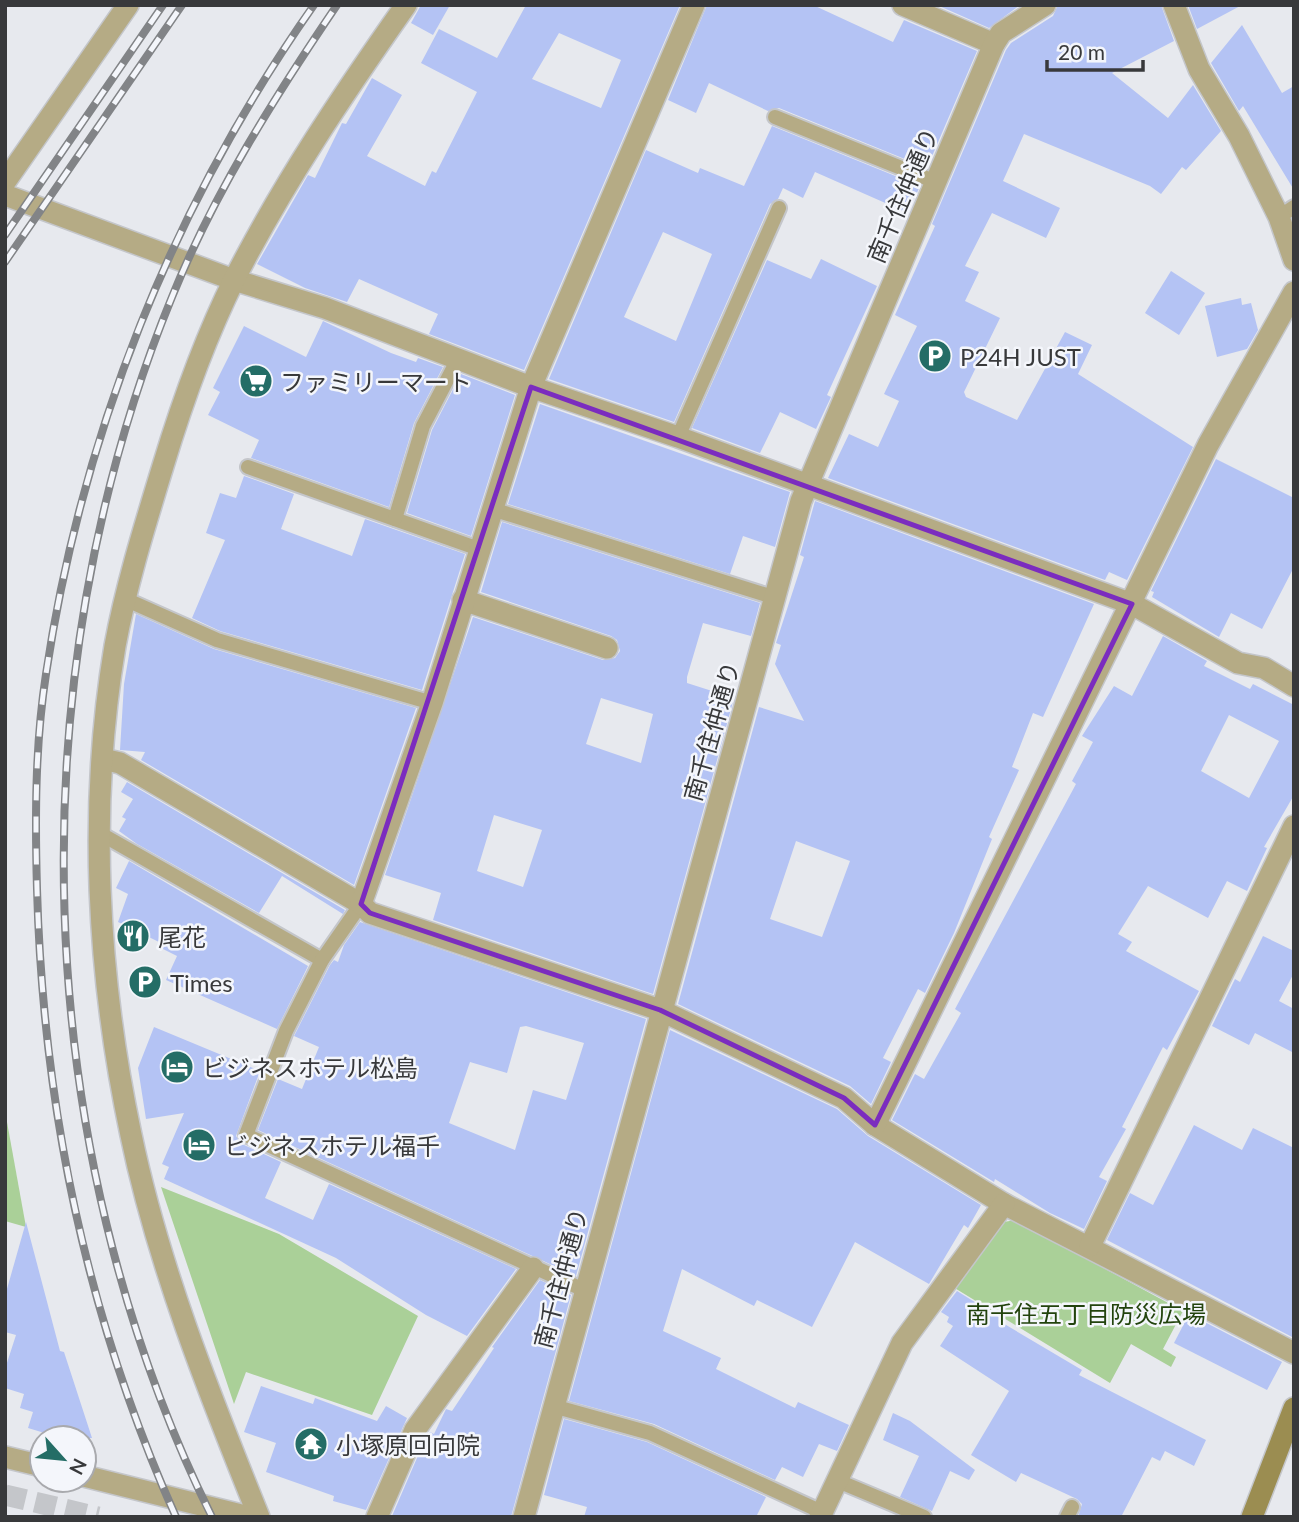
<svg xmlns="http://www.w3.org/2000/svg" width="1299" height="1522" viewBox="0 0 1299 1522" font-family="Lato,'Noto Sans JP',sans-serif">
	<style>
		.green { fill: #aad098 }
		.building { fill: #b4c3f4; fill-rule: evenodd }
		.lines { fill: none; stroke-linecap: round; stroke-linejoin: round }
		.secondary-tunnel { stroke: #c4c6ca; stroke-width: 21; stroke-dasharray: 21 10; stroke-linecap: butt }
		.lane-casing { stroke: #c4c6ca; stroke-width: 18 }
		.street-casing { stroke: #c4c6ca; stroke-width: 24 }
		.secondary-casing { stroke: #c4c6ca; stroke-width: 24 }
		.lane { stroke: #b5ab85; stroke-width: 14 }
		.street { stroke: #b5ab85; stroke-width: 21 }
		.secondary { stroke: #9b8d51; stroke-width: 21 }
		.rail-casing { stroke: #828487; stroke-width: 8 }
		.rail { stroke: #f4f6fb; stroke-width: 5; stroke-dasharray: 16; stroke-linecap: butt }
		.marked { fill: none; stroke: #7b2cbf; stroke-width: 5; stroke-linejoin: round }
		.labels { text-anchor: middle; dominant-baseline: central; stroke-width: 5; stroke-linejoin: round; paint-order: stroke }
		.street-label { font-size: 24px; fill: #38393b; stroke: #f4f6fb }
		.poi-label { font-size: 24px; fill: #38393b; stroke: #f4f6fb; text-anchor: start }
		.park-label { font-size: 24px; fill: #22430d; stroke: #f4f6fb }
	</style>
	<rect width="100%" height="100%" fill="#e7e9ee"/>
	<g class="green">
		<polygon points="5,1111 26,1227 5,1221"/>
		<polygon points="161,1187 279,1234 418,1316 372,1415 246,1372 234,1404"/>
		<polygon points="1015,1220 1183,1311 1163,1349 1176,1357 1171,1367 1131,1344 1110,1383 953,1287 1004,1222"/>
	</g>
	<g class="building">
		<polygon points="421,5 450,5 433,35 411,23"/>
		<path d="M526,5h154l-156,365 -95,-36 9,-20 -79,-35 -12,23 -42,-14 -48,-24 51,-89 7,3 27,-55 4,1 26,-46 30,17 -35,61 58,30 7,-15 4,2 41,-81 -56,-29 18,-34 58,29zM559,33l62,27 -20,48 -69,-29z"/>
		<polygon points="707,5 813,5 893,42 904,20 977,51 927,168 779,108 768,111 709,83 696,113 668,100"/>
		<polygon points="937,5 1020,5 989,28"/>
		<polygon points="1058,5 1161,5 1174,41 1112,73 1168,118 1193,85 1221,131 1186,170 1182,167 1161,194 1150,186 1024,134 1003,181 1060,208 1046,238 992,213 965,266 979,272 965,301 1000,318 964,392 966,397 1017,420 1065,332 1092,345 1078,374 1193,447 1127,580 1109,572 1105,580 828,478 849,434 878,447 899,401 884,394 917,326 895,315 935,226 932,224 1006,50 1011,43 1053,16"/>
		<polygon points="1188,5 1242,5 1197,29"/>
		<polygon points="1242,25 1282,93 1294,86 1294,190 1243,106 1239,111 1211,63"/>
		<path d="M772,126l148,60 -12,27 -93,-41 -12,26 -20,-10 -5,11 -8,5 -96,218 -125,-43 97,-229 52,23 2,-5 44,18zM663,232l49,22 -36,87 -52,-24z"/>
		<polygon points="821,259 877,286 827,395 831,397 816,429 780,412 760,453 692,428 767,260 811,279"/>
		<polygon points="1171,271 1205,293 1179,335 1145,313"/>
		<polygon points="1241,298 1242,305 1251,303 1258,330 1247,349 1217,357 1205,306"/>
		<polygon points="323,321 391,353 416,362 418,358 443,367 414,423 389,507 251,458 259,440 208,415 220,392 213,388 244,326 306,357"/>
		<polygon points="461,374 515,395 471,536 407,513 432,430"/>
		<polygon points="540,404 790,492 775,547 743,536 730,574 508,504"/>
		<polygon points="1216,459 1294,498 1294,567 1262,629 1231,613 1219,637 1152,597 1154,592 1151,591"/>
		<polygon points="244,476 294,494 281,529 352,556 365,519 465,554 422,690 220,631 192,618 225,540 206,533 220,493 236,498"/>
		<path d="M815,501l279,103 -51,113 -10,-4 -21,54 7,3 -30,67 3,2 -38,94 -29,60 -7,-4 -35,69 8,4 -20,42 -21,-18 -172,-82 81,-297 45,14 -29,-57 6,-19 -5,-2 28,-86 -4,-2zM796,841l54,20 -28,76 -52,-18z"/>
		<path d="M502,522l258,81 -9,33 -48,-13 -16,54v6l47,15 -81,296 -220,-74 8,-27 -56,-18 88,-258 130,43 12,-2 5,-7 -3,-11 -6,-4 -130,-44zM601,698l52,16 -12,49 -55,-19zM494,815l48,15 -19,57 -46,-16z"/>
		<polygon points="136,614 214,649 416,708 354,885 141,760 145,752 120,750 124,684"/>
		<path d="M1163,636l44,25 -3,5 46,23 3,-5 41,21v90l-30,52 3,1 -20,43 -20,-10 -19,37 -60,-32 -30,48 14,8 -6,9 73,40 -32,59 -4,-3 -41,80 4,2 -27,48 8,4 -23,48 -34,-16 -55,-34 -1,3 -102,-62 23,-46 9,5 37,-66 -6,-4 121,-225 -4,-3 21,-39 -11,-6 32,-50 18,10zM1229,715l50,26 -30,57 -48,-27z"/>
		<polygon points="127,782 345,910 343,914 282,876 259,913 137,844 119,831 126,819 122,817 133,799 121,792"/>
		<polygon points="129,861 308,966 277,1029 166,980 177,956 157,946 159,942 118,922 128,894 116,888"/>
		<path d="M360,922l286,97 -70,257 -318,-146 20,-51 24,10 17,-42 -25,-11 36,-71 4,-5 4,2 6,-17zM526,1026l58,17 -18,57 -33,-10 -18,60 -66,-27 21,-61 37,11 13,-46z"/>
		<polygon points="1263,936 1294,951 1294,973 1279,1001 1294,1009 1294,1053 1255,1033 1249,1045 1212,1026 1235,979 1240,982"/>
		<polygon points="154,1027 260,1071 236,1136 242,1144 281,1162 265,1198 313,1220 329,1184 516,1269 467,1336 426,1315 336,1258 164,1179 169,1167 162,1164 184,1113 146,1119 138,1068"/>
		<polygon points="670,1030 837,1109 868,1136 981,1205 968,1228 964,1225 929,1284 855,1242 812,1327 757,1300 754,1306 682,1269 663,1331 721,1358 716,1369 795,1408 798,1402 849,1425 837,1451 819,1444 803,1477 782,1467 775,1480 654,1424 569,1401"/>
		<polygon points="1194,1125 1242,1150 1253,1128 1294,1148 1294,1338 1107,1240 1130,1193 1153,1205"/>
		<polygon points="26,1222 60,1351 64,1352 92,1438 61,1438 28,1428 33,1412 20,1408 24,1394 5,1388 5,1369 16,1335 5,1332 5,1296"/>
		<polygon points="540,1280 571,1295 511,1517 392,1516 426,1437 430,1432 434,1434 446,1409 452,1411 494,1348 492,1347"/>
		<polygon points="957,1291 1002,1319 1001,1322 1082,1370 1079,1375 1206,1440 1194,1466 1165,1451 1160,1461 1152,1457 1121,1517 1078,1517 1082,1504 1077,1499 1021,1473 1016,1482 971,1455 1009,1391 940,1346 953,1326 947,1322 949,1317 941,1312"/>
		<polygon points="1189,1314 1282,1362 1267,1390 1174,1343"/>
		<polygon points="261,1386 313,1404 315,1398 377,1421 386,1406 407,1418 366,1510 333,1501 334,1496 266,1472 276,1443 244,1432"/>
		<polygon points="893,1413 910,1421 975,1470 969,1480 950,1471 932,1511 900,1497 919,1456 883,1440"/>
		<polygon points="564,1419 647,1442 766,1497 756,1517 584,1517 587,1507 544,1495"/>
	</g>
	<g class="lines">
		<polyline class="secondary-tunnel" points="5,1495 98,1517"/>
		<defs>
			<g id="lane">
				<polyline points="775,117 936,182"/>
				<polyline points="1279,217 1294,207"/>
				<polyline points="678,437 779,208"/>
				<polyline points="248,467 479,549"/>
				<polyline points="492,509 776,598"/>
				<polyline points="395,519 423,426 458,359"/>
				<polyline points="127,600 217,640 432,703"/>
				<polyline points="101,834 322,960"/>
				<polyline points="361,904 322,960 286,1031 246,1135 584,1290"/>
				<polyline points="553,1406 650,1433 822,1512"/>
				<polyline points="838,1481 924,1517"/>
				<polyline points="1067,1517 1072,1507"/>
			</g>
			<g id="street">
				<polyline points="903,5 994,44"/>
				<polyline points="1174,5 1199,69 1239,136 1279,217 1294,260"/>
				<polyline points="5,182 128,5"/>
				<polyline points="5,195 234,280 325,308 531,387 678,437 1132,604 1238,663 1264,668 1294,686"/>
				<polyline points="463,600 607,648"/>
				<polyline points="103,759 120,763 361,904 370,913 660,1010 844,1098 875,1125 1004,1204 1294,1353"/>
				<polyline points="361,904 432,703 531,387 694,5"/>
				<polyline points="875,1125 1208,445 1294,292"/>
				<polyline points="1090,1246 1294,826"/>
				<polyline points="5,1457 42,1466"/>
				<polyline points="84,1476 249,1517"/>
				<path d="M259,1517c-50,-124 -101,-252 -128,-382 -34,-160 -43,-328 -16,-489 11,-60 30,-121 48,-180 19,-63 42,-128 72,-188 49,-96 109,-185 171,-273"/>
				<polyline points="377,1517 415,1430 533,1268"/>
				<polyline points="524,1517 801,501 994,44 1001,33 1045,5"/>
				<polyline points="820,1517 902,1343 1004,1204"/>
			</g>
			<polyline id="secondary" points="1252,1517 1294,1408"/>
		</defs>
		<use href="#lane" class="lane-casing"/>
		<use href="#street" class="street-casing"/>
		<use href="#secondary" class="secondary-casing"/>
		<use href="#lane" class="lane"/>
		<use href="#street" class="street"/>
		<use href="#secondary" class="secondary"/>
		<defs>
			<g id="rail">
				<polyline points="5,235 163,5"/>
				<polyline points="5,262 182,5"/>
				<path d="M176,1517c-89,-198 -133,-411 -139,-628 -2,-71 -2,-144 9,-215 36,-241 127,-469 268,-669"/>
				<path d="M212,1517c-183,-369 -197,-839 -40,-1220 42,-104 102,-199 165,-292"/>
			</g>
		</defs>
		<use href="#rail" class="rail-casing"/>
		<use href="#rail" class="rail"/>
	</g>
	<path class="marked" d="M531,387l601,217 -257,521 -31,-27 -184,-88 -290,-97 -9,-9z"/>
	<defs>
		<symbol id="parking-disc" viewBox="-11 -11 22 22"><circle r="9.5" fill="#246d66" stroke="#f4f6fb"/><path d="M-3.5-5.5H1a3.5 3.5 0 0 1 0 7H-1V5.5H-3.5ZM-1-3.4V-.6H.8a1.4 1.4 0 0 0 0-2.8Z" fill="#fff"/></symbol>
		<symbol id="supermarket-disc" viewBox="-11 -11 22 22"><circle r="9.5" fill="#246d66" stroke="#f4f6fb"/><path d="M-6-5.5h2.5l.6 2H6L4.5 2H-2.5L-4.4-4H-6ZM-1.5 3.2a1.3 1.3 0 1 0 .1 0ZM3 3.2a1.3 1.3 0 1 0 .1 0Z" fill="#fff"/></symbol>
		<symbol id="restaurant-disc" viewBox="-11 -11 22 22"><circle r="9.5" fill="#246d66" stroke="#f4f6fb"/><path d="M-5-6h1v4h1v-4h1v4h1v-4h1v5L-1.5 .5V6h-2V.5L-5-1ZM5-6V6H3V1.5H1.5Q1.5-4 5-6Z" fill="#fff"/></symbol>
		<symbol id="hotel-disc" viewBox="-11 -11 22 22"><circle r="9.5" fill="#246d66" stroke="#f4f6fb"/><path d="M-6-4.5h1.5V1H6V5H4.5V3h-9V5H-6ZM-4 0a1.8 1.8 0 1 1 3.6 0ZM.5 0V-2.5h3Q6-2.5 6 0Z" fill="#fff"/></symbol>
		<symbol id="temple-disc" viewBox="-11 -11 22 22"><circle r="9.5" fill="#246d66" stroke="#f4f6fb"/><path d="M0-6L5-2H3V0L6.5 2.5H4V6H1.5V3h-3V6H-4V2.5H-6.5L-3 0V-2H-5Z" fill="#fff"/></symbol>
	</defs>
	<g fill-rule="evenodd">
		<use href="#parking-disc" x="916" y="337" width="38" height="38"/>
		<use href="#supermarket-disc" x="237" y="362" width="38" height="38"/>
		<use href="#restaurant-disc" x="114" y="917" width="38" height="38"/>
		<use href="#parking-disc" x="126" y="963" width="38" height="38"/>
		<use href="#hotel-disc" x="158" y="1048" width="38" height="38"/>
		<use href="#hotel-disc" x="180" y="1126" width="38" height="38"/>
		<use href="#temple-disc" x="292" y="1425" width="38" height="38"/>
	</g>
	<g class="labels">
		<g class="street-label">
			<text transform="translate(902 195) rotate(-67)">南千住仲通り</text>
			<text transform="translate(711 731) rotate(-74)">南千住仲通り</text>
			<text transform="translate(560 1278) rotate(-75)">南千住仲通り</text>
		</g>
		<g class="poi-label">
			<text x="960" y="356">P24H JUST</text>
			<text x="280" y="381">ファミリーマート</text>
			<text x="158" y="936">尾花</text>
			<text x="170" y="982">Times</text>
			<text x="202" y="1067">ビジネスホテル松島</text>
			<text x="224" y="1145">ビジネスホテル福千</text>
			<text x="336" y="1444">小塚原回向院</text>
		</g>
		<g class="park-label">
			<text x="1086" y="1313">南千住五丁目防災広場</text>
		</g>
	</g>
	<rect width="1299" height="1522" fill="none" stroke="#38393b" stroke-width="14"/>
	<g transform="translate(63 1459) rotate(117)"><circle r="33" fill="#f4f6fb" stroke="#a9aaae" stroke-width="2"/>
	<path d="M0-5L12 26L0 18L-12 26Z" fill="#246d66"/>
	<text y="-10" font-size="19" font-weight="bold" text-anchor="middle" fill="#38393b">N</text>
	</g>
	<path d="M1047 60v10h96v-10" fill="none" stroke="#38393b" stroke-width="3.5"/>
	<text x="1058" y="60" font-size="21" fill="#38393b" stroke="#f4f6fb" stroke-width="5" paint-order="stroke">20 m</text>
</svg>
